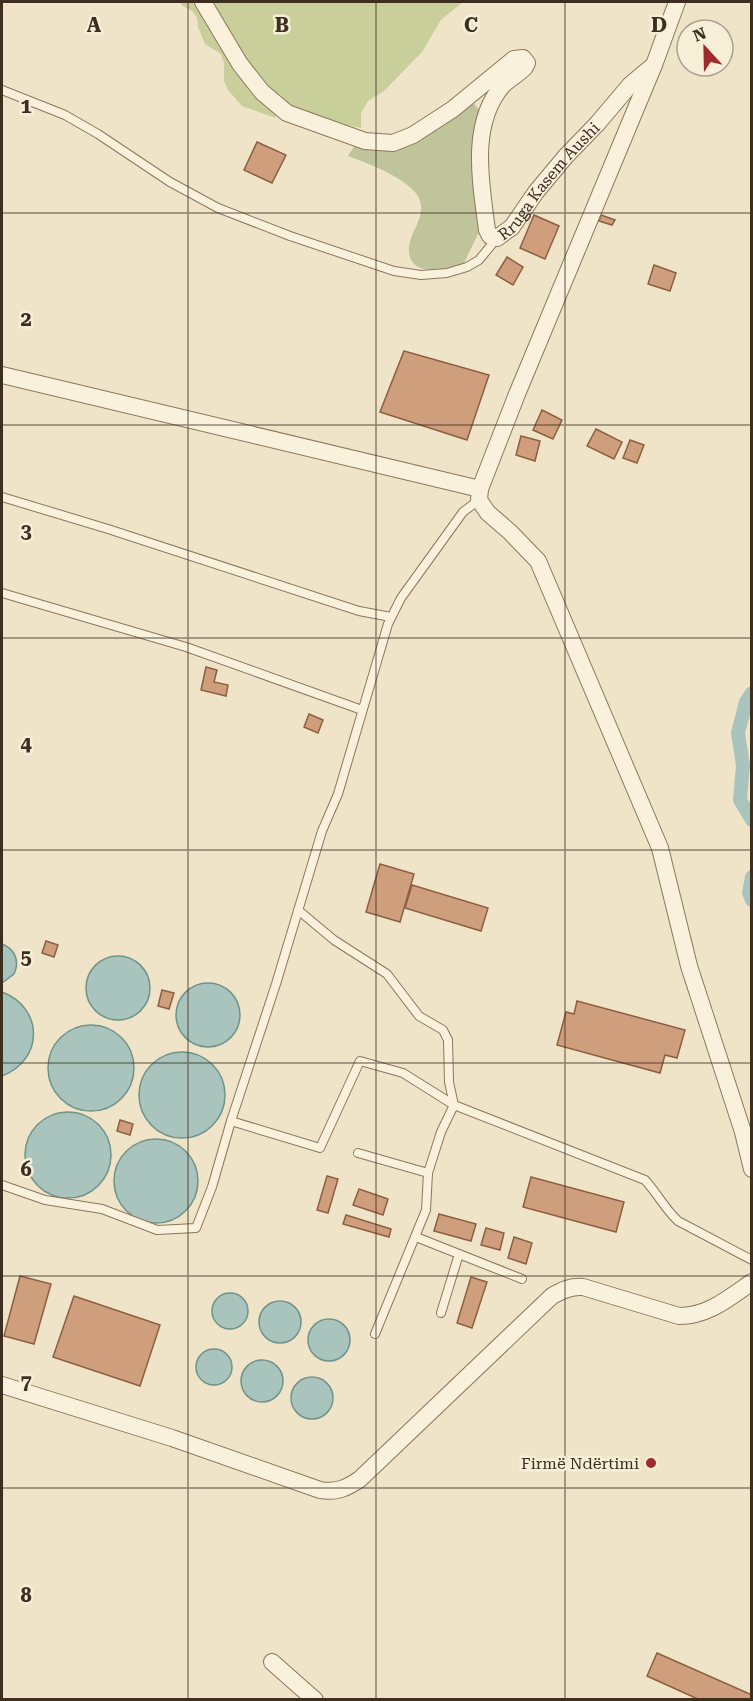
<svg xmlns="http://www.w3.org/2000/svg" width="753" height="1701" viewBox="0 0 753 1701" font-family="'Roboto Serif',serif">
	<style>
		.green { fill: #c9cf9b }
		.cemetery { fill: #bfc49a }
		.water { fill: #a9c4bc; stroke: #6f938a; stroke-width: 1.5 }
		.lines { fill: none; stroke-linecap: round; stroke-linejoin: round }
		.canal { stroke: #a9c4bc; stroke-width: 14 }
		.building { fill: #cf9f7d; stroke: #8d5f41; stroke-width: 1.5 }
		.lane-casing { stroke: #8d765c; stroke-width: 10 }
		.street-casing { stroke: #8d765c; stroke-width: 18 }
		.lane { stroke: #faf1dc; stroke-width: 8 }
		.street { stroke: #faf1dc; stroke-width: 16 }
		.grid { fill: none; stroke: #3d2e20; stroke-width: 1.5; stroke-opacity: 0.55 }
		.poi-dot { fill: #9e2a2b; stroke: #f7eed8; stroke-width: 2 }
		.labels { text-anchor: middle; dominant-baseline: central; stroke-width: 5; stroke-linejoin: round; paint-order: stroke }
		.street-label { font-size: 16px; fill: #3d2e20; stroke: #f7eed8 }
		.poi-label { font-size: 16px; fill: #3d2e20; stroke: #f7eed8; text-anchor: end }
		.grid-label { font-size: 20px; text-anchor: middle; font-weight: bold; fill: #3d2e20; stroke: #f7eed8; stroke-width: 5; stroke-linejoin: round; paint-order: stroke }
	</style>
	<rect width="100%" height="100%" fill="#f0e4c8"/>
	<polygon class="green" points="179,2 463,2 441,20 422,52 384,91 368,101 361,113 361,128 312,118 281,101 275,118 242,106 228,90 224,81 224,63 221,54 205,44 198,27 197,18 192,11 183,6"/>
	<path class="cemetery" d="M471,100l10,12 -1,118 -16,33c-18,7 -57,16 -55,-16 2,-18 18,-31 10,-49 -9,-19 -52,-35 -71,-42l12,-19 19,8z"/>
	<g class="water">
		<path d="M2,944c13,5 18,17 12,30l-12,9z"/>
		<circle cx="118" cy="988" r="32"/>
		<circle cx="208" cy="1015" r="32"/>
		<path d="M2,992c42,16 42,68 0,84z"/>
		<circle cx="91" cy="1068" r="43"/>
		<circle cx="182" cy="1095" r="43"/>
		<circle cx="68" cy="1155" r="43"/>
		<circle cx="156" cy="1181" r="42"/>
		<circle cx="230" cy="1311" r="18"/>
		<circle cx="280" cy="1322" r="21"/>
		<circle cx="329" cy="1340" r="21"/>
		<circle cx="214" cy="1367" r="18"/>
		<circle cx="262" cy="1381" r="21"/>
		<circle cx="312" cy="1398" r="21"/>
	</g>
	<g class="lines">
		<g class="canal">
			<polyline points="752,693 746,702 738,733 743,765 740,800 752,820"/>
			<polyline points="752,877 749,893 752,900"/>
		</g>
	</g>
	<g class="building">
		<polygon points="257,142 286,155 272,183 244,170"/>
		<polygon points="534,215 559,226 545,259 520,248"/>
		<polygon points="601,215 615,220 612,225 599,221"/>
		<polygon points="507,257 523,267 513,285 496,275"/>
		<polygon points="654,265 676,273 670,291 648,284"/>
		<polygon points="404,351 489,375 467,440 380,412"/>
		<polygon points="542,410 562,420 553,439 533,430"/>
		<polygon points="596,429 622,442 614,459 587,446"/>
		<polygon points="521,436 540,441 535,461 516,455"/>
		<polygon points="630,440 644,445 637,463 623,458"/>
		<polygon points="206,667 217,670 214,682 228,685 226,696 201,690"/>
		<polygon points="309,714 323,720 318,733 304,727"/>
		<polygon points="380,864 414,874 400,922 366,912"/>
		<polygon points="412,885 488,908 481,931 405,908"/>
		<polygon points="46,941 58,945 54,957 42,953"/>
		<polygon points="162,990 174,993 169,1009 158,1006"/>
		<polygon points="577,1001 685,1030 677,1058 665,1055 660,1073 557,1045 566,1012 574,1014"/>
		<polygon points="120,1120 133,1124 130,1135 117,1131"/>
		<polygon points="327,1176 338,1179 328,1213 317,1210"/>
		<polygon points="531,1177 624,1202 616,1232 523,1207"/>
		<polygon points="359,1189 388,1199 383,1215 353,1205"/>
		<polygon points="439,1214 476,1224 471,1241 434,1231"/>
		<polygon points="346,1215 391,1229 389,1237 343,1224"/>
		<polygon points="486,1228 504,1233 500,1250 481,1245"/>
		<polygon points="514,1237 532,1243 526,1264 508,1258"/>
		<polygon points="20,1276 51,1284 34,1344 4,1336"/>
		<polygon points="471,1277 487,1282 472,1328 457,1323"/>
		<polygon points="74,1296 160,1325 140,1386 53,1357"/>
		<polygon points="657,1653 752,1695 752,1700 700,1700 647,1676"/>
	</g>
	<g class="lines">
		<defs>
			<g id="lane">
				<polyline points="2,90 65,115 98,134 170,182 218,208 290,236 394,271 421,275 447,273 467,267 479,260 497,238"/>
				<polyline points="2,497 108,529 359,611 391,617"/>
				<polyline points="2,593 186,647 362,710"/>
				<polyline points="298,910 334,940 387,974 419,1016 443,1030 448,1040 449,1082 454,1105 441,1132 428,1173 426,1210 375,1334"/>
				<polyline points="231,1121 276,984 322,831 338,794 388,624 401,598 463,512 479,500"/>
				<polyline points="358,1153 428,1173"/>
				<path d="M2,1185l43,15 57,9 55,21 39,-2 16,-41 19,-66 89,27 40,-87 43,12 51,32 191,75c12,13 20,29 33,41l74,39"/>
				<polyline points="416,1237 522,1279"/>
				<polyline points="441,1313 459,1254"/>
			</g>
			<g id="street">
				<path id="s1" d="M203,2l37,62 22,28 25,21 78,28 28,2 20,-8 40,-26 61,-50 9,-1 4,5 -2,4c-6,7 -15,11 -22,18 -34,39 -22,98 -16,145l3,6 7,2 15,-11 24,-35 30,-36 31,-32 33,-39 24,-20 23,-63"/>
				<polyline points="654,65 517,394 480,489 479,500 488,513 510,532 538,561 660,848 689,966 743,1132 752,1169"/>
				<polyline points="2,375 480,489"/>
				<path d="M2,1385l170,53 148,52c16,3 27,-2 40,-11l192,-183c10,-6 19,-10 31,-9l96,29c29,0 50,-18 73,-34"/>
				<polyline points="272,1662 315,1700"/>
			</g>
		</defs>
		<use href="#lane" class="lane-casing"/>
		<use href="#street" class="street-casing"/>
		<use href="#lane" class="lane"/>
		<use href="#street" class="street"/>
	</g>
	<path class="grid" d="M188,2v1698M376,2v1698M565,2v1698M2,213h750M2,425h750M2,638h750M2,850h750M2,1063h750M2,1276h750M2,1488h750"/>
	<circle class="poi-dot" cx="651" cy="1463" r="6"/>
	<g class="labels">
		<g class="street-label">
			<text stroke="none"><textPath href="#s1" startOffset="690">Rruga Kasem Aushi</textPath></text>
		</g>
		<g class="poi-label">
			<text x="639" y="1463">Firmë Ndërtimi</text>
		</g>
	</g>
	<g class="grid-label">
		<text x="94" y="32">A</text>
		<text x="282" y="32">B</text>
		<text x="471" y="32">C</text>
		<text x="659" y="32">D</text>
		<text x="26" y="113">1</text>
		<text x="26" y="326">2</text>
		<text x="26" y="538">3</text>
		<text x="26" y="751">4</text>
		<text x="26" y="964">5</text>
		<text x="26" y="1176">6</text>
		<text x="26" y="1389">7</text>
		<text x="26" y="1602">8</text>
	</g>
	<rect width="753" height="1701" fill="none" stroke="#3d2e20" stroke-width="6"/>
	<g transform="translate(705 48) rotate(338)"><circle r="28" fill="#f7eed8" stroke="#ada18e" stroke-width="1.5"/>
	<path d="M0-4.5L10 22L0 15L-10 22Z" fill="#9e2a2b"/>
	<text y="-9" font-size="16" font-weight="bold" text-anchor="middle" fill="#3d2e20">N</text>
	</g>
</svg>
